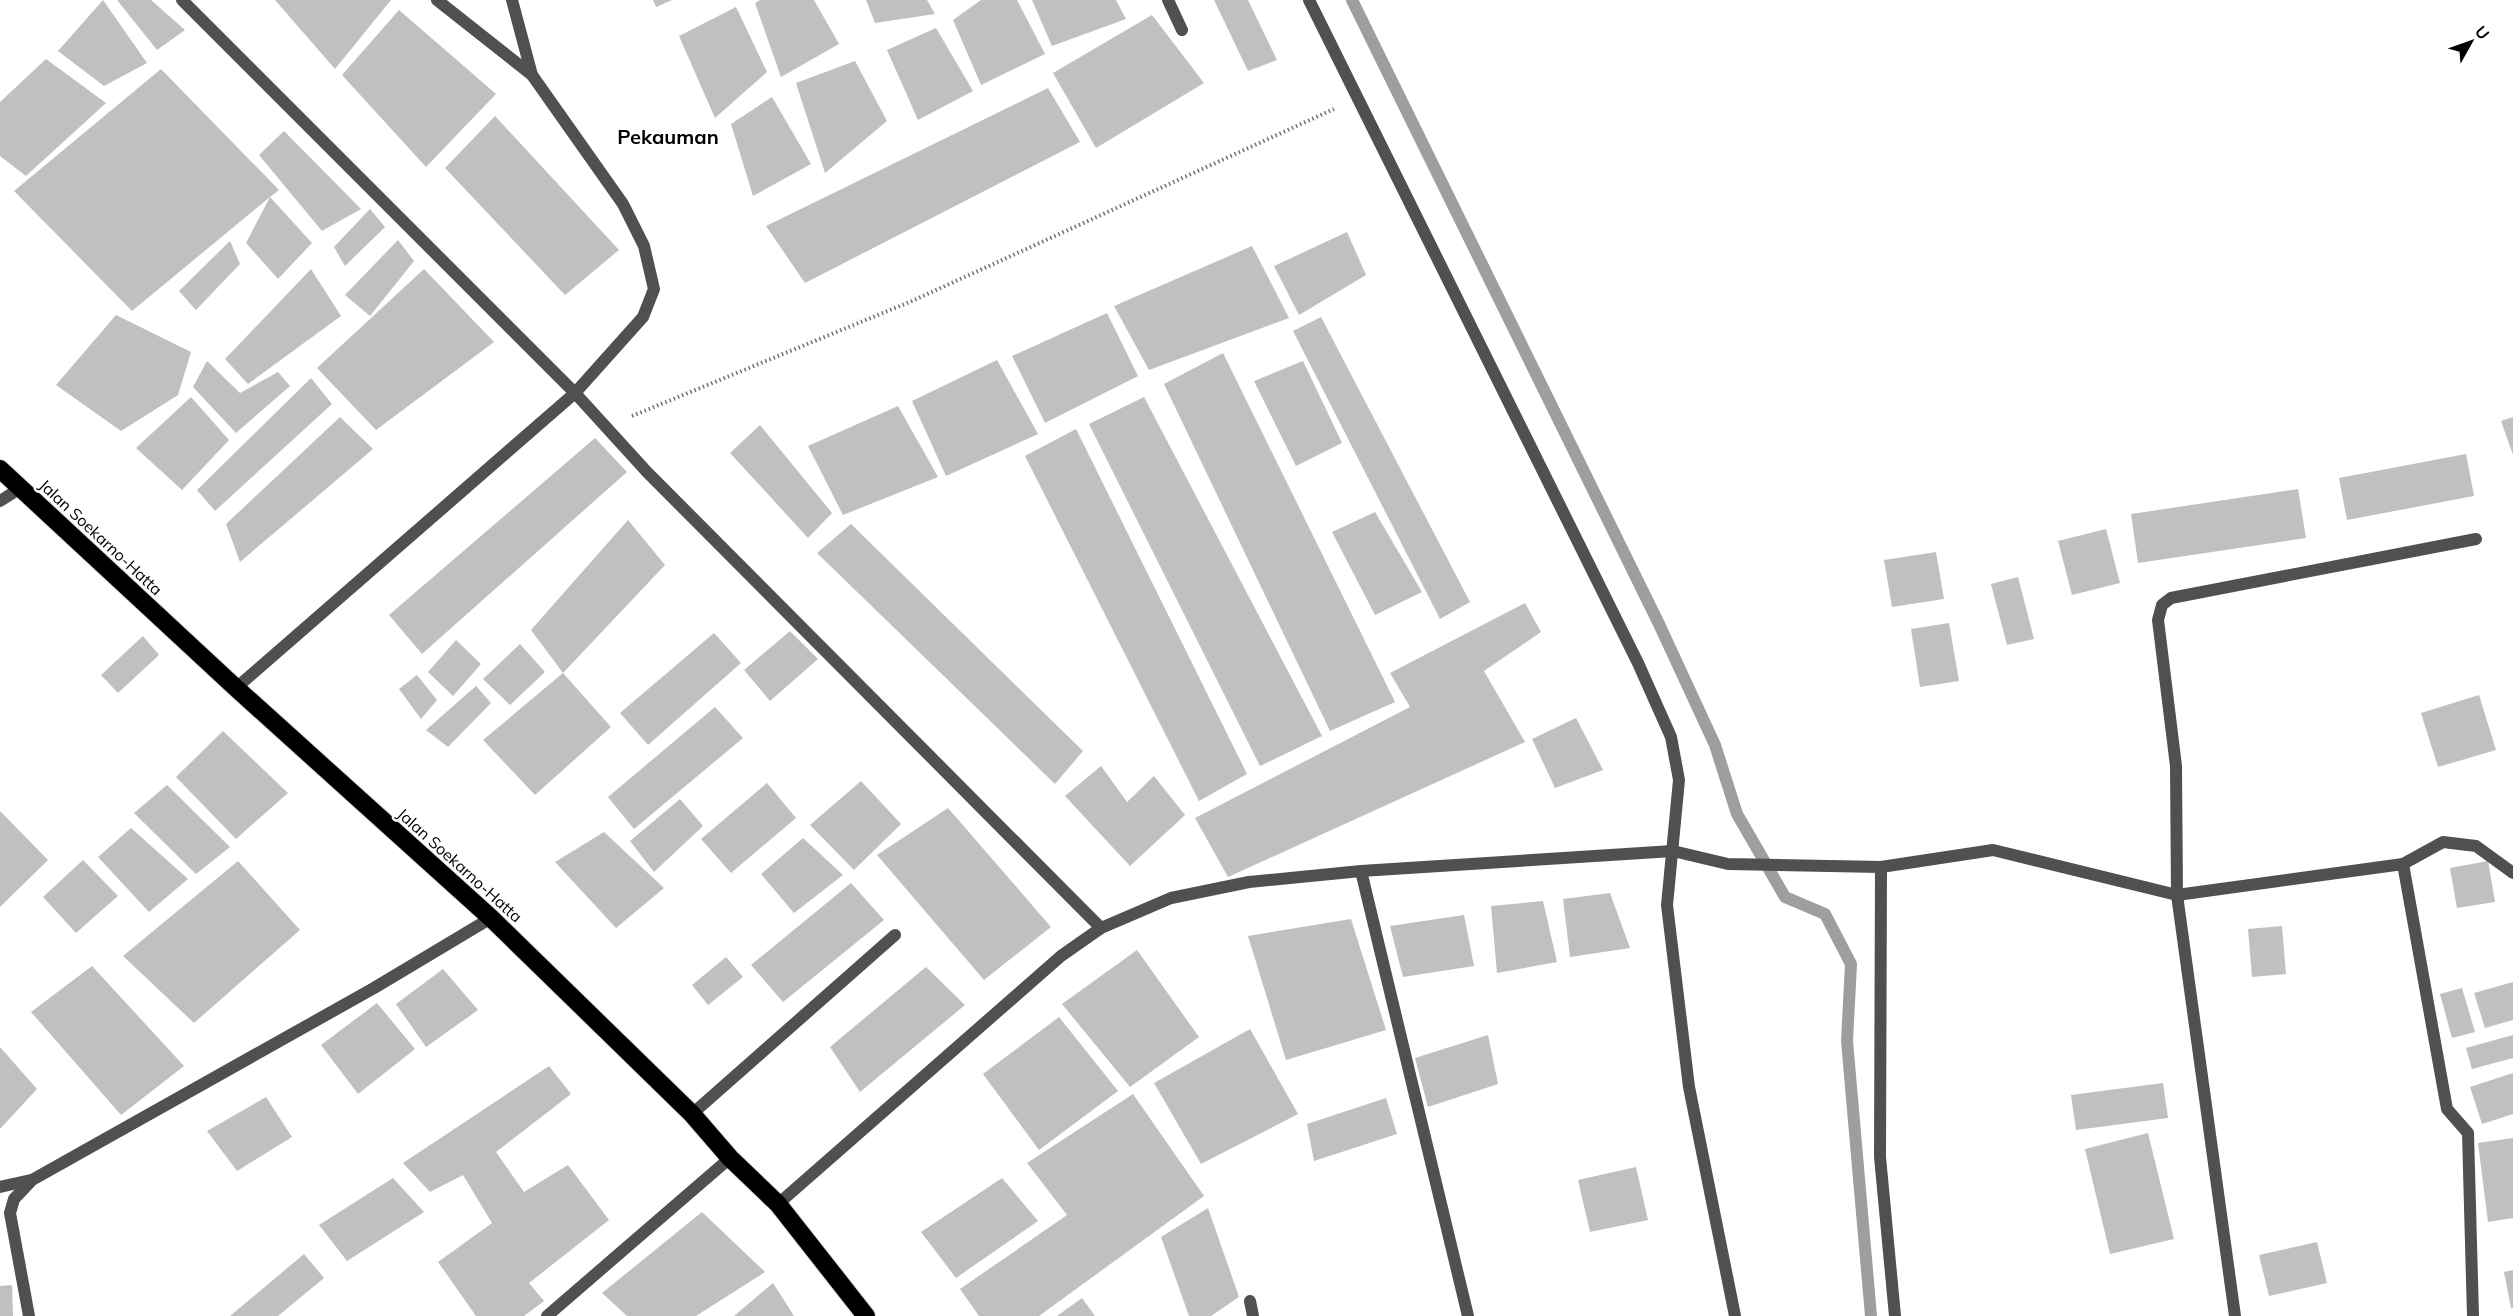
<svg xmlns="http://www.w3.org/2000/svg" width="2513" height="1316" viewBox="0 0 2513 1316" font-family="Mulish,sans-serif">
	<style>
		.lines { fill: none; stroke-linecap: round; stroke-linejoin: round }
		.stream { stroke: #9e9e9e; stroke-width: 12 }
		.building { fill: #c0c0c0 }
		.highway-casing { stroke: #dbdbdb; stroke-width: 20 }
		.path { stroke: #727272; stroke-width: 4; stroke-dasharray: 1.5 3; stroke-linecap: butt }
		.lane { stroke: #505050; stroke-width: 12 }
		.street { stroke: #505050; stroke-width: 12 }
		.highway { stroke: #000; stroke-width: 18 }
		.labels { text-anchor: middle; dominant-baseline: central; stroke-width: 5; stroke-linejoin: round; paint-order: stroke }
		.street-label { font-size: 16px; fill: #000; stroke: #fff }
		.quarter-label { font-size: 20px; font-weight: bold; fill: #000; stroke: #fff }
	</style>
	<rect width="100%" height="100%" fill="#fff"/>
	<g class="lines">
		<polyline class="stream" points="1352,0 1659,624 1715,745 1737,814 1785,897 1825,914 1851,964 1847,1041 1871,1316"/>
	</g>
	<g class="building">
		<polygon points="103,0 147,63 104,86 58,51"/>
		<polygon points="117,0 151,0 185,30 157,50"/>
		<polygon points="275,0 391,0 335,69"/>
		<polygon points="653,0 672,0 656,7"/>
		<polygon points="760,0 814,0 839,44 781,77 755,3"/>
		<polygon points="866,0 927,0 935,14 875,23"/>
		<polygon points="981,0 1017,0 1045,54 981,85 953,20"/>
		<polygon points="1032,0 1116,0 1126,19 1052,46"/>
		<polygon points="1214,0 1248,0 1277,60 1248,71"/>
		<polygon points="736,7 767,72 715,118 679,36"/>
		<polygon points="399,10 496,94 426,167 342,75"/>
		<polygon points="1152,15 1204,83 1096,148 1053,73"/>
		<polygon points="936,28 973,91 918,120 887,50"/>
		<polygon points="46,59 106,103 26,176 0,156 0,102"/>
		<polygon points="855,61 887,121 825,173 796,83"/>
		<polygon points="161,69 279,190 270,197 312,243 278,279 246,243 270,197 132,311 14,191"/>
		<polygon points="1048,88 1080,142 805,283 766,226"/>
		<polygon points="772,97 811,164 753,196 731,124"/>
		<polygon points="495,116 619,250 565,295 445,168"/>
		<polygon points="284,131 361,209 322,231 259,155"/>
		<polygon points="370,209 385,227 345,266 334,247"/>
		<polygon points="1347,232 1366,275 1299,315 1274,266"/>
		<polygon points="398,240 414,261 370,316 345,295"/>
		<polygon points="230,241 240,264 196,310 179,291"/>
		<polygon points="1252,246 1289,318 1149,370 1114,306"/>
		<polygon points="311,269 341,316 248,384 225,359"/>
		<polygon points="424,269 494,342 376,430 317,368"/>
		<polygon points="1107,313 1138,376 1045,423 1012,356"/>
		<polygon points="116,315 191,352 178,395 121,431 56,385"/>
		<polygon points="1321,317 1470,602 1440,619 1293,331"/>
		<polygon points="1223,353 1395,702 1330,731 1164,384"/>
		<polygon points="997,360 1038,434 946,476 912,401"/>
		<polygon points="207,361 240,393 278,372 290,386 236,433 193,387"/>
		<polygon points="1303,361 1342,443 1296,466 1254,381"/>
		<polygon points="311,378 332,404 215,511 197,490"/>
		<polygon points="191,397 229,440 182,490 136,448"/>
		<polygon points="1144,397 1322,736 1260,766 1089,424"/>
		<polygon points="898,406 938,477 843,515 808,446"/>
		<polygon points="340,417 373,449 240,562 226,524"/>
		<polygon points="2513,417 2513,455 2501,421"/>
		<polygon points="760,425 832,513 808,538 730,453"/>
		<polygon points="1076,429 1247,774 1199,801 1025,456"/>
		<polygon points="595,438 627,472 422,654 389,615"/>
		<polygon points="2466,454 2474,496 2347,520 2339,478"/>
		<polygon points="2298,489 2306,538 2138,563 2131,514"/>
		<polygon points="1375,512 1422,592 1375,615 1332,532"/>
		<polygon points="628,520 665,565 563,673 611,727 535,795 483,740 563,673 531,630"/>
		<polygon points="851,524 1083,751 1055,784 817,553"/>
		<polygon points="2106,529 2120,583 2072,595 2058,541"/>
		<polygon points="1936,552 1944,599 1892,607 1884,560"/>
		<polygon points="2018,577 2034,639 2007,645 1991,584"/>
		<polygon points="1525,603 1541,632 1484,671 1525,742 1228,877 1195,818 1410,707 1390,673"/>
		<polygon points="1949,623 1959,681 1920,687 1911,629"/>
		<polygon points="790,631 818,659 770,701 744,670"/>
		<polygon points="714,633 741,663 648,745 620,713"/>
		<polygon points="143,636 159,655 118,693 101,675"/>
		<polygon points="456,640 481,664 453,696 428,672"/>
		<polygon points="520,644 545,672 510,705 483,679"/>
		<polygon points="417,675 437,700 421,719 399,689"/>
		<polygon points="476,686 491,703 448,747 426,730"/>
		<polygon points="2479,695 2496,750 2438,767 2421,713"/>
		<polygon points="715,707 743,738 634,829 608,797"/>
		<polygon points="1576,718 1603,770 1555,788 1532,739"/>
		<polygon points="223,731 288,793 236,839 176,777"/>
		<polygon points="1101,766 1127,802 1154,776 1185,815 1130,866 1065,796"/>
		<polygon points="861,781 901,824 854,870 810,825"/>
		<polygon points="767,783 796,818 731,873 701,839"/>
		<polygon points="167,785 230,847 196,874 134,813"/>
		<polygon points="680,799 703,826 654,872 630,841"/>
		<polygon points="948,808 1051,927 984,980 877,855"/>
		<polygon points="0,811 48,860 0,907"/>
		<polygon points="131,828 188,879 149,912 98,857"/>
		<polygon points="604,832 664,888 616,928 555,862"/>
		<polygon points="803,838 843,875 794,913 761,874"/>
		<polygon points="83,860 118,896 76,933 43,897"/>
		<polygon points="238,861 300,930 194,1023 123,956"/>
		<polygon points="2488,861 2495,902 2457,908 2450,868"/>
		<polygon points="851,883 884,920 783,1002 751,965"/>
		<polygon points="1610,893 1630,948 1570,957 1563,899"/>
		<polygon points="1543,901 1557,962 1497,973 1491,906"/>
		<polygon points="1464,915 1474,966 1403,977 1390,926"/>
		<polygon points="1351,919 1386,1030 1286,1060 1248,936"/>
		<polygon points="2282,926 2286,974 2252,977 2248,929"/>
		<polygon points="1137,950 1199,1037 1130,1087 1062,1004"/>
		<polygon points="726,957 743,977 708,1005 692,985"/>
		<polygon points="92,966 184,1066 121,1115 31,1012"/>
		<polygon points="926,967 965,1005 860,1092 830,1047"/>
		<polygon points="443,969 478,1010 426,1047 396,1004"/>
		<polygon points="2513,982 2513,1020 2485,1028 2474,993"/>
		<polygon points="2462,988 2475,1032 2452,1038 2440,994"/>
		<polygon points="377,1003 415,1049 358,1094 321,1045"/>
		<polygon points="1059,1017 1118,1091 1039,1150 983,1074"/>
		<polygon points="1250,1029 1298,1114 1201,1164 1154,1083"/>
		<polygon points="1488,1035 1498,1084 1428,1107 1415,1058"/>
		<polygon points="2513,1035 2513,1058 2472,1069 2466,1048"/>
		<polygon points="0,1047 37,1089 0,1129"/>
		<polygon points="549,1066 571,1094 496,1152 524,1192 568,1165 609,1220 529,1283 544,1301 524,1316 476,1316 438,1262 492,1223 463,1175 430,1192 403,1163"/>
		<polygon points="2513,1073 2513,1114 2482,1124 2470,1087"/>
		<polygon points="2163,1083 2168,1118 2076,1130 2071,1095"/>
		<polygon points="1133,1094 1204,1196 1039,1316 979,1316 960,1289 1067,1215 1027,1163"/>
		<polygon points="266,1097 292,1137 237,1171 207,1131"/>
		<polygon points="1386,1098 1397,1134 1314,1161 1307,1124"/>
		<polygon points="2148,1133 2174,1239 2110,1254 2085,1149"/>
		<polygon points="2513,1138 2513,1218 2488,1222 2478,1143"/>
		<polygon points="1636,1167 1648,1220 1590,1232 1578,1180"/>
		<polygon points="393,1178 424,1212 347,1261 319,1225"/>
		<polygon points="1002,1178 1038,1221 956,1278 921,1232"/>
		<polygon points="1208,1208 1239,1297 1211,1316 1189,1316 1161,1237"/>
		<polygon points="702,1212 765,1272 696,1316 627,1316 602,1293"/>
		<polygon points="2317,1242 2327,1283 2269,1296 2259,1255"/>
		<polygon points="304,1254 324,1278 278,1316 230,1316"/>
		<polygon points="2513,1270 2513,1308 2511,1308 2504,1272"/>
		<polygon points="773,1283 794,1316 734,1316"/>
		<polygon points="12,1285 13,1316 0,1316 0,1286"/>
		<polygon points="1082,1298 1095,1316 1057,1316"/>
	</g>
	<g class="lines">
		<defs>
			<polyline id="highway" points="0,469 236,688 491,918 692,1114 730,1158 778,1204 866,1316"/>
		</defs>
		<use href="#highway" class="highway-casing"/>
		<polyline class="path" points="632,416 912,301 1334,109"/>
		<g class="lane">
			<polyline points="1168,0 1182,30"/>
			<polyline points="692,1114 895,935"/>
		</g>
		<g class="street">
			<polyline points="182,0 575,393 647,472 1101,928"/>
			<polyline points="437,0 532,75"/>
			<polyline points="1309,0 1638,663 1671,737 1679,780 1667,905 1689,1087 1735,1316"/>
			<polyline points="0,501 19,489"/>
			<polyline points="236,688 575,393 643,317 654,289 644,246 623,204 532,75 512,0"/>
			<polyline points="2403,864 2447,1109 2468,1133 2473,1316"/>
			<polyline points="1881,867 1880,1157 1895,1316"/>
			<polyline points="1361,871 1468,1316"/>
			<polyline points="0,1187 31,1180"/>
			<polyline points="778,1204 1061,956 1101,928 1171,898 1249,882 1361,871 1673,851 1728,864 1881,867 1993,850 2177,895 2403,864 2443,842 2476,846 2513,873"/>
			<polyline points="1250,1301 1253,1316"/>
			<polyline points="29,1316 10,1213 14,1199 32,1180 374,988 491,918"/>
			<polyline points="547,1316 730,1158"/>
			<polyline points="2235,1316 2177,895 2176,766 2158,620 2162,605 2171,598 2476,539"/>
		</g>
		<use href="#highway" class="highway"/>
	</g>
	<g class="labels">
		<g class="street-label">
			<text transform="translate(101 537) rotate(43)">Jalan Soekarno-Hatta</text>
			<text transform="translate(460 865) rotate(42)">Jalan Soekarno-Hatta</text>
		</g>
		<g class="quarter-label">
			<text x="668" y="136">Pekauman</text>
		</g>
	</g>
	<g transform="translate(2471 42) rotate(50)" stroke="#ffffff" stroke-width="4.5" paint-order="stroke">
	<path d="M0-4.5L10 22L0 15L-10 22Z" fill="#000000"/>
	<text y="-9" font-size="16" font-weight="bold" text-anchor="middle" fill="#000000">U</text>
	</g>
</svg>
